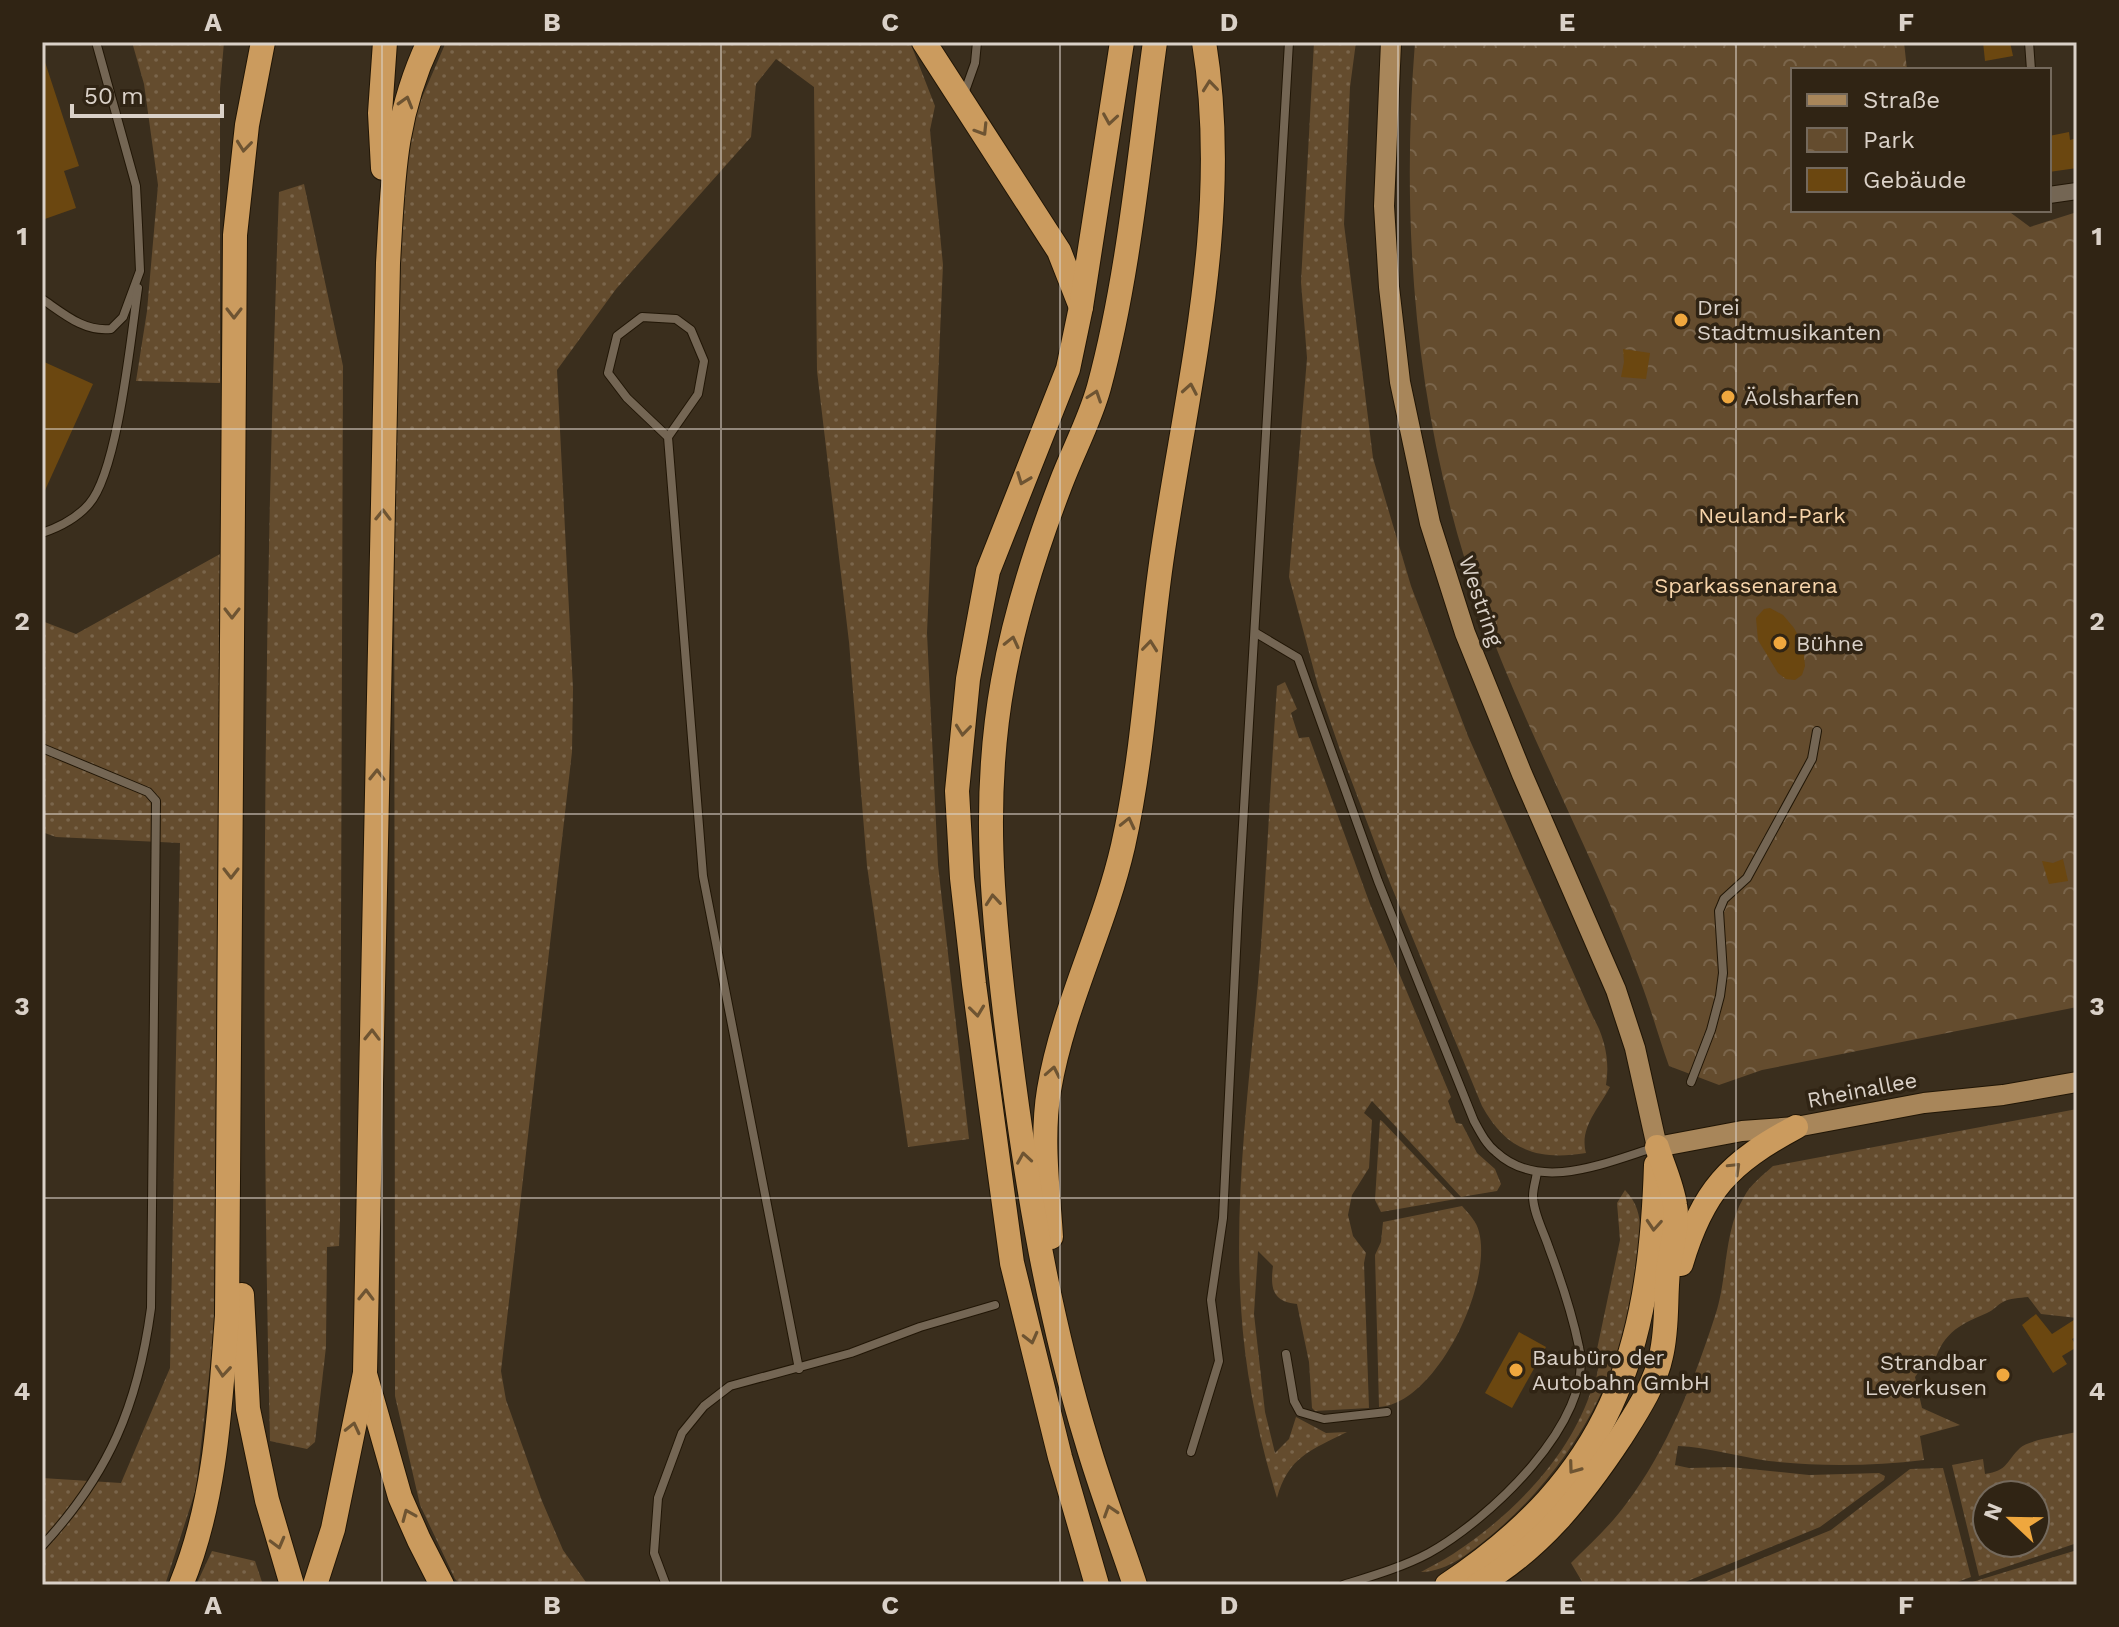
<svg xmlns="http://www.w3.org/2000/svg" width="2119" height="1627" viewBox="0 0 2119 1627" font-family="'Work Sans',sans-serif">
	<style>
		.grass { fill: url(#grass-dots); fill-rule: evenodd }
		.park { fill: url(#park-crowns) }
		.building { fill: #6b4710 }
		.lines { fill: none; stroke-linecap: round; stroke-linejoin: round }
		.service-casing { stroke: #211606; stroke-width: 10 }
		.minor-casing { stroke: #211606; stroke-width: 18 }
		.primary-casing { stroke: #211606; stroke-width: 22 }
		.motorway-casing { stroke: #211606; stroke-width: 26 }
		.service { stroke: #746654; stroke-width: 8 }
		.minor { stroke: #746654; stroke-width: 16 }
		.primary { stroke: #a8865a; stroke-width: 20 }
		.motorway { stroke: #cb9b5e; stroke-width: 24 }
		.oneway { stroke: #6e5432 }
		.grid { fill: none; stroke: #dad1c8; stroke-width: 2; stroke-opacity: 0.55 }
		.poi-dot { fill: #efa73e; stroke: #302414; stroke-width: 3 }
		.labels { text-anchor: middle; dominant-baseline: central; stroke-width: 7; stroke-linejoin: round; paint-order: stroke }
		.poi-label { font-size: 22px; fill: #dad1c8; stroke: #302414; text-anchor: start }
		.park-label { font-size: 22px; fill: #f7d4aa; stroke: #302414 }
		.street-label { font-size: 22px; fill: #dad1c8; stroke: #302414 }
		.neatline { fill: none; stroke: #dad1c8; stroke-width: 3 }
		.grid-label { font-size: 26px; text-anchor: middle; font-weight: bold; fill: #dad1c8 }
	</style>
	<defs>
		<pattern id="grass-dots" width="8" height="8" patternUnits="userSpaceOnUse" patternTransform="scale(2)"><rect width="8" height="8" fill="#644c2e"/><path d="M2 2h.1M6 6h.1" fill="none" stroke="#7a654b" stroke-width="1.8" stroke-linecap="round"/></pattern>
		<pattern id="park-crowns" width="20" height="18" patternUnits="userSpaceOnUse" patternTransform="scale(2)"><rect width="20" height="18" fill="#644c2e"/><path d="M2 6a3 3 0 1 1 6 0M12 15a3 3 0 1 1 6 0" fill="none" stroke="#7a654b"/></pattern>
	</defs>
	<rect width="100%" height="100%" fill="#3a2e1d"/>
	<g class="grass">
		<polygon points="132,42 224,42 220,89 220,383 136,381 147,311 158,185 144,84"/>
		<polygon points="446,42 910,42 935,106 930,130 943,265 927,633 938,865 969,1139 908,1147 867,866 849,642 817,371 814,87 776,59 756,84 751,137 616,289 557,370 573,689 572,752 501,1371 506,1400 542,1501 563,1550 588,1585 461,1585 455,1579 420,1505 395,1396 394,369 396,210 414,116"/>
		<path d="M1314,42h42l-6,45 -6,137 29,234 38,128 57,150 125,281c12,21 17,44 13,68l4,2c-11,21 -31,41 -24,66 -49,8 -80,-3 -104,-47l-92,-223 -49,-130 -23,-67 -29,-109 18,-219 -6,-76z"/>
		<path d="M304,184l39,182 -3,855 -1,25 -12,1 -1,100 -11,95 -8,7 -37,-8c-10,-416 -6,-833 9,-1249z"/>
		<polygon points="220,554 214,1332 196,1489 165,1585 42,1585 42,1478 121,1483 170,1368 180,843 56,837 42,832 42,621 76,634"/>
		<path d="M1285,682l12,27 -6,4 8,25 10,-1 61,167 81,193 -3,4 8,22 6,1 15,29 18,16 6,15 -4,7 -36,6 -89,-96 -8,12 8,7 -3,48 -17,27 -4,20 5,21 13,17 -2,10 5,145 -54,3 -3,-3 -3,-46 -12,-58c-24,-2 -27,-15 -24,-38l-15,-15 -4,63 11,98 10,41 14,-14 7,-22 30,16 21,-1c-36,18 -59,25 -70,66 -19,-62 -32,-125 -36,-190 -8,-121 11,-242 20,-362 6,-87 10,-173 16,-260z"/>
		<path d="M2077,1109v209l-36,-4 -13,-17c-8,1 -19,1 -25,5 -6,3 -9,8 -16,11 -31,13 -45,21 -55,56l-4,2 -8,-1 -5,7 7,31 38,17 -40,11 4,24c-51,6 -103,7 -155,1 -30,-4 -61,-14 -91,-15l-3,19 14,3 41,-1 79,8 70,-2 6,3 -1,4 -64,47 -142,58h-94l-13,-22c19,-19 39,-37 55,-59 41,-54 68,-123 89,-188 13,-38 8,-84 29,-119 6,-12 19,-22 29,-31z"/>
		<polygon points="1380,1120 1382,1121 1456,1199 1381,1212 1375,1200"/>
		<path d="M1625,1190c21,22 15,46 12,74 -11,106 -62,200 -143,269 -21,17 -46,39 -73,39 10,-6 21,-11 32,-18 57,-37 114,-94 137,-160 6,-15 11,-25 6,-40l24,-114 -3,-37z"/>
		<path d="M1462,1206c7,8 15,16 17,26 14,52 -43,172 -100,175l-4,-152 6,-13 2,-20z"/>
		<path d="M2077,1432v111l-98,33 -27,-111 31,-6 2,15c23,-3 21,-13 35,-26 8,-8 44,-13 57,-16zM1987,1495h48v48h-48z"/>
		<polygon points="1943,1468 1971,1577 1949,1585 1697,1585 1831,1530 1910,1469"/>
		<polygon points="2077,1550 2077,1585 1965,1585 1969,1583"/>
		<polygon points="212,1551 255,1561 263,1585 196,1585"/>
	</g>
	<path class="park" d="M1415,42h489l3,28h-114v140h214l23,17 47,-15v795l-315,63 -43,15 -50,-19c-10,-28 -18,-57 -29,-86 -46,-126 -113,-245 -159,-372 -65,-182 -81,-375 -66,-566z"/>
	<g class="building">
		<polygon points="1983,42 2010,42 2013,56 1985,61"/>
		<polygon points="42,62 45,62 79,166 64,171 76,208 42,220"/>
		<polygon points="2069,132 2070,140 2077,138 2077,168 2049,172 2049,136"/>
		<polygon points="1623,349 1650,353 1646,379 1621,377 1624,362"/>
		<polygon points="42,361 93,384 42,497"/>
		<polygon points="1770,608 1783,615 1794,628 1803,645 1805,666 1802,675 1795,680 1786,679 1778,673 1758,640 1756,618 1764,609"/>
		<polygon points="2063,859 2068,881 2049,884 2042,861 2053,863"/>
		<polygon points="2036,1314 2052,1334 2077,1318 2077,1336 2072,1339 2077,1347 2062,1356 2067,1364 2053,1373 2022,1325"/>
		<polygon points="1519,1332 1546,1347 1512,1408 1485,1393"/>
	</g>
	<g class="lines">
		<defs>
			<g id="service">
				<polyline points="2029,42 2031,70"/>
				<polyline points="964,94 975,63 977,42"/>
				<path d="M42,299c22,15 42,33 69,30l12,-12 17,-46 -2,-46 -2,-39 -40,-144"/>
				<polyline points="668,437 698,394 704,361 691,330 676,319 642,317 617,336 608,373 627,398 668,437 703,876 799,1369"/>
				<path d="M42,533c18,-6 34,-14 47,-29 29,-33 42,-168 49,-216"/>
				<path d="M1256,633l42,25 80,223 96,240c6,11 12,23 22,31 44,41 111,10 160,-5"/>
				<path d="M42,748l106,44 8,9 -5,507c-13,97 -42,166 -109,238"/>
				<polyline points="1691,1082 1711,1030 1720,996 1723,973 1719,911 1724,899 1747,878 1812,759 1817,731"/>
				<polyline points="1286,1354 1294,1401 1300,1412 1324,1419 1387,1412"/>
				<polyline points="1191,1452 1219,1361 1211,1300 1223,1218 1238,910 1289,42"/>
				<polyline points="666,1585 654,1553 658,1498 682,1433 704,1406 730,1386 851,1353 920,1327 995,1305"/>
				<path d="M1343,1585c29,-9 60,-18 86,-32 58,-32 167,-132 150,-206 -7,-34 -18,-67 -30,-99 -5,-16 -16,-35 -16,-52 0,-8 3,-16 4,-24"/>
			</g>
			<polyline id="minor" points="2049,195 2077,191"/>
			<polyline id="primary" points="1391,42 1384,206 1389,287 1400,382 1430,523 1465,633 1522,774 1616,990 1635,1048 1657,1147 1742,1131 1796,1127 1924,1103 2003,1095 2077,1082"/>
			<g id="motorway">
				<polyline points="924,42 1059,251 1081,307"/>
				<polyline points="383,168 380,113 385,42"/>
				<path d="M1051,1237c-3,-48 -10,-99 -2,-147 14,-84 55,-161 74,-244 22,-98 25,-198 40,-296 25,-169 69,-337 41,-508"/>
				<path d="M1681,1264c22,-74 48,-101 115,-137"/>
				<polyline points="242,1295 248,1409 267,1500 292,1585"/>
				<polyline points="365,1374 400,1497 419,1540 442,1585"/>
				<path d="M181,1585c35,-85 39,-178 46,-269l8,-1081 12,-110 16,-83"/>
				<path d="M315,1585l18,-56 32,-156 23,-1110c5,-82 5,-145 41,-221"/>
				<polyline points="1097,1585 1060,1457 1012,1263 974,984 962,878 957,791 968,679 988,571 1068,369 1081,307 1122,42"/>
				<path d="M1135,1585c-16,-48 -34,-95 -48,-143 -42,-137 -64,-280 -81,-421 -14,-116 -24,-225 -3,-340 12,-68 33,-133 58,-198 12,-32 29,-63 38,-96 30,-111 40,-231 56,-345"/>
				<path d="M1447,1585c164,-109 203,-231 209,-420"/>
				<path d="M1478,1585c62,-36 104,-89 143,-148 15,-24 34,-52 40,-81 7,-29 4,-56 7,-85 2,-20 11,-46 7,-66 -3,-20 -12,-39 -18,-58"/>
			</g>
		</defs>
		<use href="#service" class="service-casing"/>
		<use href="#minor" class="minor-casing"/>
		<use href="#primary" class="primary-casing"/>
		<use href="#motorway" class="motorway-casing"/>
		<use href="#service" class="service"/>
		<use href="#minor" class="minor"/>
		<use href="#primary" class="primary"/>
		<use href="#motorway" class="motorway"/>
	</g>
	<defs><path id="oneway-chevron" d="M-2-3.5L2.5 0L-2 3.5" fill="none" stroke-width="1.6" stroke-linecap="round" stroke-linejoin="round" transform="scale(2)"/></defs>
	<g class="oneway">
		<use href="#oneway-chevron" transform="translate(1210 86) rotate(-96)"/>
		<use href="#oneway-chevron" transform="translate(406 102) rotate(-74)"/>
		<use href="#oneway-chevron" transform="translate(1110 119) rotate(99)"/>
		<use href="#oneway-chevron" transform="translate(982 130) rotate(58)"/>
		<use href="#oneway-chevron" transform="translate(244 146) rotate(96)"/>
		<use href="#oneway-chevron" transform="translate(234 313) rotate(90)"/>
		<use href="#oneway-chevron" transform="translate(1190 389) rotate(-80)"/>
		<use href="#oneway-chevron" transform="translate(1095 396) rotate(-71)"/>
		<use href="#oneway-chevron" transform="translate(1023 479) rotate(111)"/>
		<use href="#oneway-chevron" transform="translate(383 515) rotate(-89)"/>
		<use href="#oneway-chevron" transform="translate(232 613) rotate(90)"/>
		<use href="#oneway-chevron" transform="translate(1012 642) rotate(-77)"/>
		<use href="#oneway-chevron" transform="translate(1150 646) rotate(-84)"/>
		<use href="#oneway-chevron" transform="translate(963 730) rotate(96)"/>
		<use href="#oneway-chevron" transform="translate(377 775) rotate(-89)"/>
		<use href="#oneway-chevron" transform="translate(1128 823) rotate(-77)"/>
		<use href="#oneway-chevron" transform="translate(231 873) rotate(90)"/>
		<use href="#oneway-chevron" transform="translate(993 900) rotate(-95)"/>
		<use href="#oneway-chevron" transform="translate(977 1011) rotate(83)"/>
		<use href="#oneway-chevron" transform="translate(372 1035) rotate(-89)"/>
		<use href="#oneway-chevron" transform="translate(1053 1072) rotate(-79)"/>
		<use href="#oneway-chevron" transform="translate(1024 1158) rotate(-99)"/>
		<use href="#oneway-chevron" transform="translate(1735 1168) rotate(-44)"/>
		<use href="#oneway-chevron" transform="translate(1654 1225) rotate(94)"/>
		<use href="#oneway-chevron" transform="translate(366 1295) rotate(-89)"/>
		<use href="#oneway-chevron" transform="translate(1031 1338) rotate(76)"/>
		<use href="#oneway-chevron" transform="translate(223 1371) rotate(95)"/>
		<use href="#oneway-chevron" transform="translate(353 1428) rotate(-77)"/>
		<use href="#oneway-chevron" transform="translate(1574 1468) rotate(126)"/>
		<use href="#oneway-chevron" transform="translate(1110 1511) rotate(-108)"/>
		<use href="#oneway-chevron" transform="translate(408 1515) rotate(-113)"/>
		<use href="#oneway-chevron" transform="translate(278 1543) rotate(75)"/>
	</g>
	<path class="grid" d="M382,42v1543M721,42v1543M1060,42v1543M1398,42v1543M1736,42v1543M42,429h2035M42,814h2035M42,1198h2035"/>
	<g class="poi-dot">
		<circle cx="1681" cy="320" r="8"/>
		<circle cx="1728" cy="397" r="8"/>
		<circle cx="1780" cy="643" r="8"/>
		<circle cx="1516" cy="1370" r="8"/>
		<circle cx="2003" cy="1375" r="8"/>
	</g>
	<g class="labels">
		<g class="poi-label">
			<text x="1697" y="307">Drei<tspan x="1697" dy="25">Stadtmusikanten</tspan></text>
			<text x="1744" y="397">Äolsharfen</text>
			<text x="1796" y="643">Bühne</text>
			<text x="1532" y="1357">Baubüro der<tspan x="1532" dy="25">Autobahn GmbH</tspan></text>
			<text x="1987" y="1362" text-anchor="end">Strandbar<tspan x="1987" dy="25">Leverkusen</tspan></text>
		</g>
		<g class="park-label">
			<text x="1772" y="515">Neuland-Park</text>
			<text x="1746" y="585">Sparkassenarena</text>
		</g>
		<g class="street-label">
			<text transform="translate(1481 601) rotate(71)">Westring</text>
			<text transform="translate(1862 1090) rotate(-11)">Rheinallee</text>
		</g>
	</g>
	<rect width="2119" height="1627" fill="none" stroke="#302414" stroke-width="88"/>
	<rect x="1791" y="68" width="260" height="144" fill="#302414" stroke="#74695c" stroke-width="2"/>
	<rect x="1807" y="94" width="40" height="12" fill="#a8865a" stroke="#74695c" stroke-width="2"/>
	<text x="1863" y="108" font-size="24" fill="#dad1c8">Straße</text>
	<rect x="1807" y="128" width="40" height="24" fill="url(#park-crowns)" stroke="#74695c" stroke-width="2"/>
	<text x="1863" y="148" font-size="24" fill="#dad1c8">Park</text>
	<rect x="1807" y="168" width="40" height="24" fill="#6b4710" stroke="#74695c" stroke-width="2"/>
	<text x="1863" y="188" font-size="24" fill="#dad1c8">Gebäude</text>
	<g transform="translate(2011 1519) rotate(292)"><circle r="38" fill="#302414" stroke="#74695c" stroke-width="2"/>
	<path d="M0-6L14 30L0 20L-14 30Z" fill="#efa73e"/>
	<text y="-12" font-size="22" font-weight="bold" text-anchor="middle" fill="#dad1c8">N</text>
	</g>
	<path d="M72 104v12h150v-12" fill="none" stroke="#dad1c8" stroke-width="4"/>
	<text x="84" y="104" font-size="24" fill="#dad1c8" stroke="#302414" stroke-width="6" paint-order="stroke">50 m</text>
	<rect x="44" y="44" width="2031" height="1539" class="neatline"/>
	<g class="grid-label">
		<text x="213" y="31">A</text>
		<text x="552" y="31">B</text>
		<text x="890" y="31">C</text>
		<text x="1229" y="31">D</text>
		<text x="1567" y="31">E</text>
		<text x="1906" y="31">F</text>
		<text x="22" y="245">1</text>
		<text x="2097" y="245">1</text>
		<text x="22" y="630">2</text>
		<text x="2097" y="630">2</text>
		<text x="22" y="1015">3</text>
		<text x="2097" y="1015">3</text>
		<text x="22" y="1400">4</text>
		<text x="2097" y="1400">4</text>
		<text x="213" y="1614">A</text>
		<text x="552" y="1614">B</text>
		<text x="890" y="1614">C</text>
		<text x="1229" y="1614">D</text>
		<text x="1567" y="1614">E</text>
		<text x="1906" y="1614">F</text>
	</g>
</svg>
